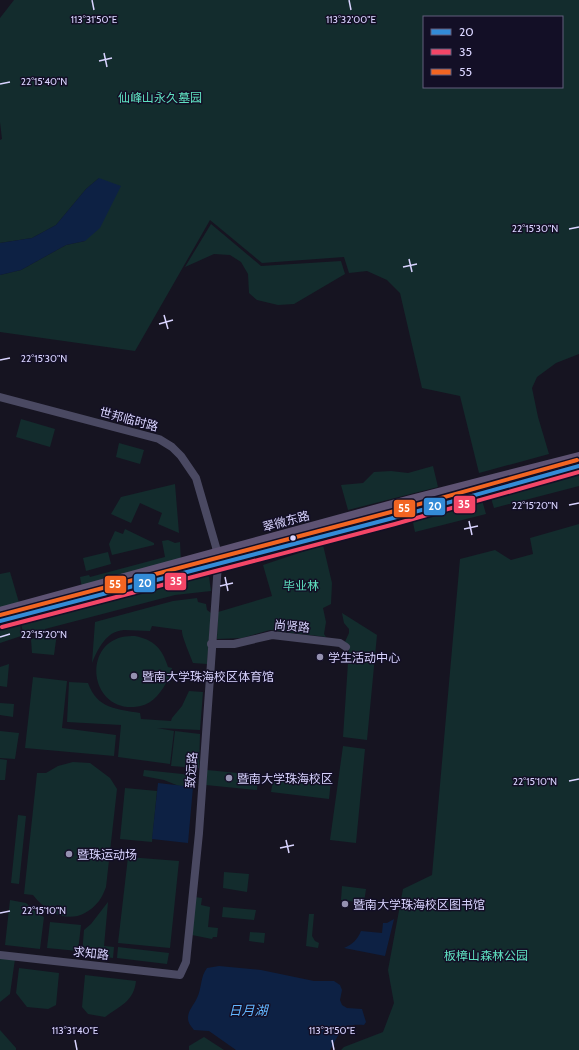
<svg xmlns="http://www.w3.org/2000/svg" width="579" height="1050" viewBox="0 0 579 1050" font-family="Cabin,'Noto Sans SC',sans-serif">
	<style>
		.green { fill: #132c2d; fill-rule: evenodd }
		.water { fill: #0d2144 }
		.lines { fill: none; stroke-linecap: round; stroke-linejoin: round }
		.minor { stroke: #4a4962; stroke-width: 8 }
		.major { stroke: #5e5373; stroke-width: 10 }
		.bus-1-casing { stroke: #130f26; stroke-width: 7 }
		.bus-2-casing { stroke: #130f26; stroke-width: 7 }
		.bus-3-casing { stroke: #130f26; stroke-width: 7 }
		.bus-1 { stroke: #338bd7; stroke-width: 4 }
		.bus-2 { stroke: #f34667; stroke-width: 4 }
		.bus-3 { stroke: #f26522; stroke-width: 4 }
		.ticks { fill: none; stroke: #d9d4ff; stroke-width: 1.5 }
		.bus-dot { fill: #d9d4ff; stroke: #130f26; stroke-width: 1.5 }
		.poi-dot { fill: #9591b1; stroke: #130f26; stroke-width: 1.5 }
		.labels { text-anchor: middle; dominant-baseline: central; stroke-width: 3; stroke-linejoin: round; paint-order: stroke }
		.park-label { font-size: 12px; fill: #5fe0c0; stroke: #130f26 }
		.street-label { font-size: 12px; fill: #d9d4ff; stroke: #130f26 }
		.poi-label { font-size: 12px; fill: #d9d4ff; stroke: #130f26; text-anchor: start }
		.water-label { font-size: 13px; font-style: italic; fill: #62b6ff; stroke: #130f26 }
		.ticks-label { font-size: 10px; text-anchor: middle; fill: #d9d4ff; stroke: #130f26; stroke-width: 3; stroke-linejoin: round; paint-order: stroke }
		.line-badge { stroke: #130f26; stroke-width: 1.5 }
		.badge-label { font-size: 11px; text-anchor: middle; font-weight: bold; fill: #fff }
	</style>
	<rect width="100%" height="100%" fill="#161421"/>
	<g class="green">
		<path d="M14,0h565v354l-23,9 -19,14 -5,11 6,29 11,37 -70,19 -19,-77 -38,-8 -22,-95 -13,-13 -20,-9 -18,2 -5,-16 -82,6 -52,-43 -75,131 -135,-19v-57l21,-5 45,-25 19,-4 14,-63 -13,11 -30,36 -24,13 -32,5v-103l2,-1 -2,-17v-104zM424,17h138v70h-138z"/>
		<polygon points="211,224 261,266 341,261 345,274 294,304 278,305 257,300 249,293 248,274 241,262 230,255 214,254 185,267"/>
		<polygon points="21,419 55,429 50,447 16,437"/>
		<polygon points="119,443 144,450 140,464 116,457"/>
		<polygon points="433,466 438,487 348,510 341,485 363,483 374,472 391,471 408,473"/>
		<polygon points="579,472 579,486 494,508 490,495"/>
		<polygon points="175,484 179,533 158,524 162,513 140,503 131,523 111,514 121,497"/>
		<polygon points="482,500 486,514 415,532 412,518"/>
		<polygon points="579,524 579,1050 341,1050 344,1047 383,1032 394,1003 388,970 403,889 432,875 460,559 495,550 511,560 533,554 530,538"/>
		<polygon points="125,529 154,543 154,545 112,555 109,544 115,531 123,534"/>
		<polygon points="168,540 175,543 180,542 181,562 82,588 80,577 89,575 90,577 165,557 162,541"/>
		<polygon points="323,545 332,583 331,604 323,608 326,622 324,634 326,637 270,630 242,638 217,639 218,612 272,596 263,565"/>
		<polygon points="108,552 111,564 86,571 83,558"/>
		<polygon points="208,570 211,591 175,595 45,629 45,631 24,636 20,620 21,636 0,643 0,623"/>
		<polygon points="10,572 20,606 0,610 0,574"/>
		<path d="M197,598l1,4 8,2 1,6 4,3 -4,51 -14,-1c-2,-6 -12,-28 -11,-33l-30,-4 -2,5c-9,0 -17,-1 -26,-1 -18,1 -26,19 -32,33l3,-41 78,-21z"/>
		<polygon points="342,613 377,635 367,740 343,737 349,648 344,644 349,633 349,629 344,623"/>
		<polygon points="57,633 54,655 32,653 31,639"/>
		<path d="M135,636c19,4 27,12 33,31l4,1 -2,15h-4c-7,13 -16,23 -32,24 -43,3 -52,-60 -12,-70 4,-1 9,-1 13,-1z"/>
		<polygon points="9,664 7,687 0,686 0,667"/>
		<polygon points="33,677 67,681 62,728 116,735 114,756 25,748"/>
		<path d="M69,682l19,1c9,26 29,26 52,30l1,6 30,2 1,-3 10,-12 7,-15 14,1 -3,38 -43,-2 17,3 -4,33 -52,-7 3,-32 -54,-3z"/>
		<polygon points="0,703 14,704 13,717 0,715"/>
		<polygon points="0,731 19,733 15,759 0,758"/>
		<polygon points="175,731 200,734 199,768 171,766"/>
		<polygon points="343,746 365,749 356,843 330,840"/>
		<polygon points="0,759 7,760 5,780 0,780"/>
		<path d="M73,762l17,1 20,15 7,11 -11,98c-2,5 -4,10 -7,14 -21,26 -48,17 -66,-6l-9,-1 13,-121h9l12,-7z"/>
		<polygon points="144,770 192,775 191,783 185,786 179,786 164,780 143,776"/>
		<polygon points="207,770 258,775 257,790 206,785"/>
		<polygon points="274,775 331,781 329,799 271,792"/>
		<polygon points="125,788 157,791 152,842 120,839"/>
		<polygon points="18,815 26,816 19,884 11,883"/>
		<polygon points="128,857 179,861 170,948 118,943"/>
		<polygon points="224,872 249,874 247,892 223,888"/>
		<polygon points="342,886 366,889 364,903 341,900"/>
		<polygon points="195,897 202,898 201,905 210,907 208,927 218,928 217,937 213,937 212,939 192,935"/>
		<polygon points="10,900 26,903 38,914 44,917 40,949 5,945"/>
		<polygon points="108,902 104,946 114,947 113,958 82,954 84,930 91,924"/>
		<polygon points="223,907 256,910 254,920 222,917"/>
		<polygon points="309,914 314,914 312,936 315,941 319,943 318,948 306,946"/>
		<polygon points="50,922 81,925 78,951 47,948"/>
		<polygon points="250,932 265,933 264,943 249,941"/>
		<polygon points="118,947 169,953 167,964 117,958"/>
		<polygon points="0,958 15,959 10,994 0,1002"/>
		<polygon points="19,968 59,973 56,1005 48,1009 27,1007 16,993"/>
		<path d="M85,975l51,6c-2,20 -16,25 -31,36l-17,-3 -6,-7z"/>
		<polygon points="0,1030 16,1048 16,1050 0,1050"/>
		<polygon points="204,1037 224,1050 189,1050 189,1046"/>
	</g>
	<g class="water">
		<polygon points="99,178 121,186 100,228 85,241 66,245 21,270 0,275 0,243 32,238 56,225 86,189"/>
		<polygon points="158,783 193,787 188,843 152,839"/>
		<path d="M394,919l-9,37 -41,-8c9,-4 13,-8 17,-17l21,2 1,-10h4z"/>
		<path d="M219,966l42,4 53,11h20l6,4 2,5 -2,10 2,5 5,3 15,1 4,13 -2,3c-24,-2 -23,7 -34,25h-94l-27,-19 -15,-1c-3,-4 -6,-7 -6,-12 0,-8 6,-13 9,-20 5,-10 3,-21 10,-30z"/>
	</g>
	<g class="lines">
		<g class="minor">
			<polyline points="0,397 159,439 172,447 181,456 196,478 216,547 218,564 199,833 186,962 180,975 0,955"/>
			<polyline points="211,644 234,644 272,635 340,643 346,647"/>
		</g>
		<g class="major">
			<polyline points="0,612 407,501 579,457"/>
			<polyline points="0,621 393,518 579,466"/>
		</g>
		<defs>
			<polyline id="bus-1" points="0,621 393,518 579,466"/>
			<polyline id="bus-2" points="2,627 395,524 579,472"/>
			<polyline id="bus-3" points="0,615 391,512 577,460"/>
		</defs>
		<use href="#bus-1" class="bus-1-casing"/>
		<use href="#bus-2" class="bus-2-casing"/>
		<use href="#bus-3" class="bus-3-casing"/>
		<use href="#bus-1" class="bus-1"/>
		<use href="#bus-2" class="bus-2"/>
		<use href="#bus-3" class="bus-3"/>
	</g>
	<path class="ticks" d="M92,0l2,10M349,0l2,10M104,53l3,14M99,61l13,-3M0,84l10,-2M569,229l10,-2M409,259l3,13M403,267l14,-3M164,315l4,14M159,324l14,-4M0,360l10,-2M569,505l10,-2M469,521l3,14M464,529l14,-3M225,577l3,14M220,586l13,-3M0,637l10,-3M569,781l10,-2M286,840l3,13M280,848l14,-3M0,913l10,-2M75,1040l2,10M332,1040l2,10"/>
	<circle class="bus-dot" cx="293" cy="538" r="3.5"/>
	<g class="poi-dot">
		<circle cx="320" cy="657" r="4"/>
		<circle cx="134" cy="676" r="4"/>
		<circle cx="229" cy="778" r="4"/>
		<circle cx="69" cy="854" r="4"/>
		<circle cx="345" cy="904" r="4"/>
	</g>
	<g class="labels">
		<g class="park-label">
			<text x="160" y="97">仙峰山永久墓园</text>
			<text x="301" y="585">毕业林</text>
			<text x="486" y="955">板樟山森林公园</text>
		</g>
		<g class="street-label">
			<text transform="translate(129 419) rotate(15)">世邦临时路</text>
			<text transform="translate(286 521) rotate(-15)">翠微东路</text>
			<text transform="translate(292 626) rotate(5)">尚贤路</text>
			<text transform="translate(191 770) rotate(-86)">致远路</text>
			<text transform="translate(91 953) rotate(6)">求知路</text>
		</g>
		<g class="poi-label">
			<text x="328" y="657">学生活动中心</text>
			<text x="142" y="676">暨南大学珠海校区体育馆</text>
			<text x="237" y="778">暨南大学珠海校区</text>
			<text x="77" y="854">暨珠运动场</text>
			<text x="353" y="904">暨南大学珠海校区图书馆</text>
		</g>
		<g class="water-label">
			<text x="248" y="1010">日月湖</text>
		</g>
	</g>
	<g class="ticks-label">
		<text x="94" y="23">113°31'50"E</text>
		<text x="351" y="23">113°32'00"E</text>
		<text x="44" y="85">22°15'40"N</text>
		<text x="535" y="232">22°15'30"N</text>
		<text x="44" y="362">22°15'30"N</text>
		<text x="535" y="509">22°15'20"N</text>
		<text x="44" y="638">22°15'20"N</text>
		<text x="535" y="785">22°15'10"N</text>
		<text x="44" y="914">22°15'10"N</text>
		<text x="75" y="1034">113°31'40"E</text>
		<text x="332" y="1034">113°31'50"E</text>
	</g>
	<g class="line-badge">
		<rect x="453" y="495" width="23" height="19" rx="4" fill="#f34667"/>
		<rect x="423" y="497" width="23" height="19" rx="4" fill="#338bd7"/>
		<rect x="393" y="499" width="23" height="19" rx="4" fill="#f26522"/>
		<rect x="164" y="572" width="23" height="19" rx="4" fill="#f34667"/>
		<rect x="133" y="573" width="23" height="20" rx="4" fill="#338bd7"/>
		<rect x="104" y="575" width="23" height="19" rx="4" fill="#f26522"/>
	</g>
	<g class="badge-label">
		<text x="464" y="508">35</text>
		<text x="435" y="510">20</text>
		<text x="404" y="512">55</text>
		<text x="176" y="585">35</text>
		<text x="145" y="587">20</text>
		<text x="115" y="588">55</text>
	</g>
	<rect x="423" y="16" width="140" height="72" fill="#130f26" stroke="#625e7d"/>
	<rect x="431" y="29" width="20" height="6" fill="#338bd7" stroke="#625e7d"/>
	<text x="459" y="36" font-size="12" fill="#d9d4ff">20</text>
	<rect x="431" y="49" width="20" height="6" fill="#f34667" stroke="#625e7d"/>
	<text x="459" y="56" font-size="12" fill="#d9d4ff">35</text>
	<rect x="431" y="69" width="20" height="6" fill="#f26522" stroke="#625e7d"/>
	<text x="459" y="76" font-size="12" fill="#d9d4ff">55</text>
</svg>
